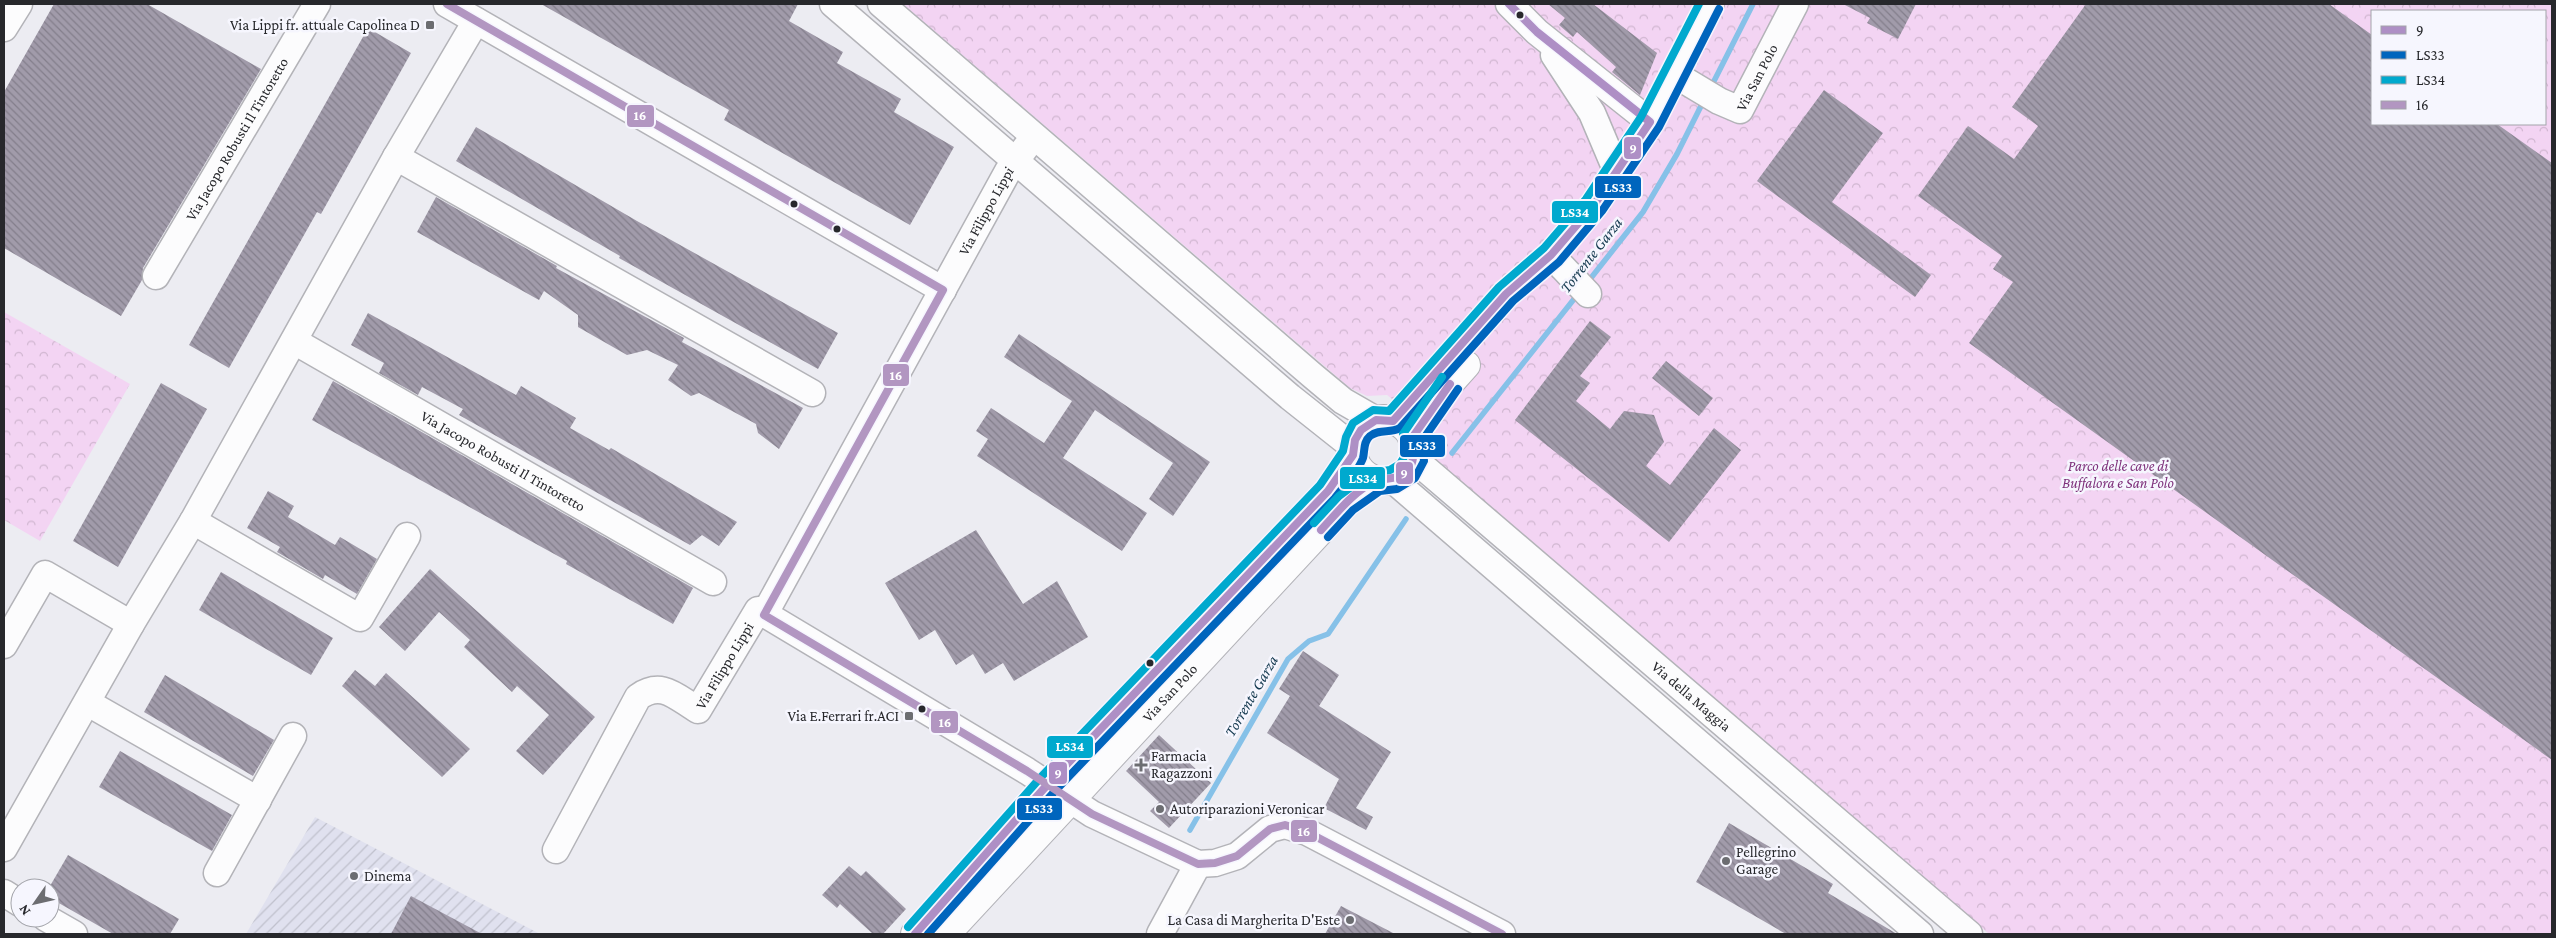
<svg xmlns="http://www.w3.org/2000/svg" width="2556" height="938" viewBox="0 0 2556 938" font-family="'Crimson Pro',serif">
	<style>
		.industrial { fill: url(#industrial-furrows) }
		.park { fill: url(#park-crowns); fill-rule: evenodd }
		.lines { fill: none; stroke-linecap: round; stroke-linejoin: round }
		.stream { stroke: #86c1e8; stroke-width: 5.5 }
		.building { fill: url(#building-back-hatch) }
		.minor-casing { stroke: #b3b3b8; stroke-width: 29 }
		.major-casing { stroke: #b3b3b8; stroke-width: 30 }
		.minor { stroke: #fcfcfd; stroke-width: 26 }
		.major { stroke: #fcfcfd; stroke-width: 28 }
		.bus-1-casing { stroke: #f6f6fe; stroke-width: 11 }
		.bus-2-casing { stroke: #f6f6fe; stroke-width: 11 }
		.bus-3-casing { stroke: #f6f6fe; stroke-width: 11 }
		.bus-4-casing { stroke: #f6f6fe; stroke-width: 11 }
		.bus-1 { stroke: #ae8fc5; stroke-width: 8 }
		.bus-2 { stroke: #0065bd; stroke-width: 8 }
		.bus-3 { stroke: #00a9ce; stroke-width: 8 }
		.bus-4 { stroke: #b296c1; stroke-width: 8 }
		.bus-dot { fill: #27282c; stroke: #f6f6fe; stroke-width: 2 }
		.poi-dot { fill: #6c6d71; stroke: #f6f6fe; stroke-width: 2 }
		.labels { text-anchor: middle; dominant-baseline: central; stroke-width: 5; stroke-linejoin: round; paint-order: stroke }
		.poi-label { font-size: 15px; fill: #27282c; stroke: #f6f6fe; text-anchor: start }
		.street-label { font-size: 15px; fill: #27282c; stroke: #f6f6fe }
		.park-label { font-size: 15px; font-style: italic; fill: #7f327c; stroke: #f6f6fe }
		.water-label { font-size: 16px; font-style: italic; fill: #13384e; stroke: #f6f6fe }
		.line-badge { stroke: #f6f6fe; stroke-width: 2 }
		.badge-label { font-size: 14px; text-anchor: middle; font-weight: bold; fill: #fff }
	</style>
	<defs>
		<pattern id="industrial-furrows" width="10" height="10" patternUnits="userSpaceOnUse" patternTransform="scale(1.25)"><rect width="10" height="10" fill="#e0e1ef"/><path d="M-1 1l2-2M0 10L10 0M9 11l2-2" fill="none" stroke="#c0c1cd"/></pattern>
		<pattern id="park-crowns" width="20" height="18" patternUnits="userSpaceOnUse" patternTransform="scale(1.25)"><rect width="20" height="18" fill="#f3d4f3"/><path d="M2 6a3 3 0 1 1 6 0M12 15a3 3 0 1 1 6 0" fill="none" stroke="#d0b6d0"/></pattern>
		<pattern id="building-back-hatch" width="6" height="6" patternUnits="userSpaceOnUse" patternTransform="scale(1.25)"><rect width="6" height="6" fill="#a19baa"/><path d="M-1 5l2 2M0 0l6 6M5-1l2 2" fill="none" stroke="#837e8b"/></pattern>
	</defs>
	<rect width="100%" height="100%" fill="#ececf2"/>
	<polygon class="industrial" points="315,817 540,934 246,934"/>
	<g class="park">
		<path d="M903,4h1649v930h-563l-556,-477 1,-25 -47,-37 -20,1 -17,-8zM2372,11h173v113h-173z"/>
		<polygon points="4,312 130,384 40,541 4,520"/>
	</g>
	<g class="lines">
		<g class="stream">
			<polyline points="1711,87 1753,4"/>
			<polyline points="1587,283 1643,212 1677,154 1704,100"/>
			<polyline points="1452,453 1578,294"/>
			<polyline points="1190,830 1288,659 1309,641 1328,634 1406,519"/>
		</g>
	</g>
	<g class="building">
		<polygon points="54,4 147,4 261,69 143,268 142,280 121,316 4,248 4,92"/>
		<polygon points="541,4 798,4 789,21 843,52 837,63 901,99 894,112 954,147 910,225 724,120 729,110"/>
		<polygon points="1548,4 1593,4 1657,53 1640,95 1612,72 1616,67 1577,32 1573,37 1559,25 1565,18"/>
		<polygon points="1843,4 1916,4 1898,39 1867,23 1870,18"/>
		<polygon points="2086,4 2329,4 2372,35 2372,124 2497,124 2552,163 2552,760 1969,343 2013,282 1993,269 2002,256 1918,196 1968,126 2014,159 2038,126 2012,107"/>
		<polygon points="368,28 411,53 321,214 317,212 229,368 189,345"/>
		<polygon points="1824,90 1883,133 1832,202 1931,275 1915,297 1757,181"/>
		<polygon points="476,127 637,221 838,333 818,369 619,258 620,256 456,161"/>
		<polygon points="436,197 557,266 556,268 684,338 682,342 803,408 779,449 758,433 756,424 699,393 691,396 668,380 678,365 647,350 627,355 578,327 578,315 544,291 539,300 417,232"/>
		<polygon points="368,313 516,395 521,386 576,418 570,428 609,450 611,448 737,522 719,546 702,535 690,545 459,415 463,409 422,387 418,395 379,373 384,363 351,345"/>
		<polygon points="1590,321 1611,337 1580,376 1590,383 1576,401 1610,429 1624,411 1654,415 1664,442 1646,466 1670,485 1714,428 1741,450 1669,542 1515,420"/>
		<polygon points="1019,334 1210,462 1173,516 1149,499 1173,463 1095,410 1063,458 1147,513 1122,551 977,456 988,439 976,431 991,408 1044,443 1072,401 1004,357"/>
		<polygon points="1666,361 1713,398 1699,416 1652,378"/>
		<polygon points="333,381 693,588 673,624 566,564 567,561 312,420"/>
		<polygon points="161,383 207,409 118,567 73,541"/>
		<polygon points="268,491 294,506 288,517 335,545 340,537 377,559 357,594 325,575 323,579 277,552 280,547 247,528"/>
		<polygon points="976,530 1023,604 1057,581 1088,637 1014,681 1003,663 985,674 973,654 956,665 935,630 919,640 885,583"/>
		<polygon points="430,569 595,717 543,775 516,751 549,715 517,686 512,692 464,647 470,640 439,612 405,651 379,627"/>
		<polygon points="221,572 333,638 311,675 199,610"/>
		<polygon points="1303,651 1339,675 1319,706 1391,752 1356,808 1373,817 1366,830 1324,808 1339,779 1267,733 1290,696 1279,689"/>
		<polygon points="355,670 375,686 386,673 470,749 442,777 342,686"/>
		<polygon points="165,675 274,740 253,776 144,712"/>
		<polygon points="1159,735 1211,783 1169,828 1150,811 1159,802 1126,771"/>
		<polygon points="120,751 232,815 212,851 99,787"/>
		<polygon points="1729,823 1833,884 1828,893 1897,934 1786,934 1696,882"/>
		<polygon points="68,855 179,919 170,934 113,934 50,898 50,886"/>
		<polygon points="849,866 861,876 866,871 906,909 883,934 873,934 840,904 837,908 822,895"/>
		<polygon points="411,896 482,934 391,934"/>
		<polygon points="1341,906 1395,934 1325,934"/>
	</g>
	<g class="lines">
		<defs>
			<g id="minor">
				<polyline points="447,4 943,290"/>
				<polyline points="833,4 1290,397 1353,447"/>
				<polyline points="881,4 1313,376 1343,401 1376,420"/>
				<polyline points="1509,4 1537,32 1650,122"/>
				<polyline points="4,28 19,4"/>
				<polyline points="1554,55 1592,113 1617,172"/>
				<path id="s1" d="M1674,74l45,27 21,9 55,-106"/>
				<polyline points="396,157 812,393"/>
				<polyline points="1551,255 1588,294"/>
				<path id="s2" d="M156,276l161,-272"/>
				<path id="s3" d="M294,341l419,241"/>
				<path id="s4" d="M1414,459l555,475"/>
				<polyline points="1393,480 1920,934"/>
				<polyline points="193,521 360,618 407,536"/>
				<path id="s5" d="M764,615l244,-444 18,-24"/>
				<polyline points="4,645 45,574 131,624"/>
				<polyline points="88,703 258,800"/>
				<polyline points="4,848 131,624 193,521 396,157 476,21"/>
				<path id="s6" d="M556,850l82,-153c24,-17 38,0 60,13l60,-100 269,161 65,43 106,50 17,-1 22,-7 33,-27 15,-4 22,7 195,102"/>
				<polyline points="217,873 293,736"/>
				<polyline points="4,893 20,903"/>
				<polyline points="46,918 74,934"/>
				<polyline points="1160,934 1198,864"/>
			</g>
			<g id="major">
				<circle cx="1384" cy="450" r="31"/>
				<polyline points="1393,421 1506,294 1551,255 1594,205 1650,122 1710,4"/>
				<polyline points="1412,438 1449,384 1466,365"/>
				<polyline points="915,934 965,880 1048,784 1328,491 1353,455"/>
				<path id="s7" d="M946,934l400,-431 30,-22"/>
			</g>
		</defs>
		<use href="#minor" class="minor-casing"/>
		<use href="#major" class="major-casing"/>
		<use href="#minor" class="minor"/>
		<use href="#major" class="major"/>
		<defs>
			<g id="bus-1">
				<path d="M1321,530c15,-16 34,-40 54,-49 11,-4 22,0 32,-10 9,-10 6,-21 5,-33l38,-54"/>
				<polyline points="915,934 1048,784 1328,491 1353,455 1355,440 1361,430 1376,420 1393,421 1506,294 1551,255 1594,205 1650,122 1537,32 1509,4"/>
			</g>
			<g id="bus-2">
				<polyline points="1328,537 1353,510 1380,491 1397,489 1415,478 1424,461 1422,441 1458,389"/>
				<path d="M928,934l127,-143 280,-293c9,-12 23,-26 28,-40 2,-8 0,-16 7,-22 10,-8 20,-2 30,-8l113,-127 46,-39 43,-51 57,-84 60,-118"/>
			</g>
			<g id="bus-3">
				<polyline points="1314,523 1339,496 1370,473 1390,470 1400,464 1404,457 1403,434 1442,377"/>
				<polyline points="908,927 1041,777 1320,485 1343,451 1346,437 1353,423 1373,410 1389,411 1499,287 1544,248 1586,199 1641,117 1699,4"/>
			</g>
			<polyline id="bus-4" points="447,4 943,290 764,615 1027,771 1092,814 1198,864 1215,863 1237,856 1270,829 1285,825 1307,832 1502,934"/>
		</defs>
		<use href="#bus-1" class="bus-1-casing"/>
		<use href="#bus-2" class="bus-2-casing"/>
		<use href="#bus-3" class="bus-3-casing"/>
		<use href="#bus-4" class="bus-4-casing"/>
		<use href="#bus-1" class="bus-1"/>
		<use href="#bus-2" class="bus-2"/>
		<use href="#bus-3" class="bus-3"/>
		<use href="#bus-4" class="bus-4"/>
	</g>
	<g class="bus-dot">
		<circle cx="1520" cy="15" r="4.5"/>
		<circle cx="794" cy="204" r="4.5"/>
		<circle cx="837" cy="229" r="4.5"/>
		<circle cx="1150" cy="663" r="4.5"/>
		<circle cx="922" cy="709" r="4.5"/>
	</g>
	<g class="poi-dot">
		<rect x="425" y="20" width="10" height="10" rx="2.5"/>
		<rect x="904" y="711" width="10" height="10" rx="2.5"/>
		<path d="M1138.5 757.5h5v5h5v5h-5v5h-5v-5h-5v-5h5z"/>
		<circle cx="1160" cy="809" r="5"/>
		<circle cx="1726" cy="861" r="5"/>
		<circle cx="354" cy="876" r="5"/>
		<circle cx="1350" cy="920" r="5"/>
	</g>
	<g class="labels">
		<g class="poi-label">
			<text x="420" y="25" text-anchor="end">Via Lippi fr. attuale Capolinea D</text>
			<text x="899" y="716" text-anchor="end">Via E.Ferrari fr.ACI</text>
			<text x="1151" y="756">Farmacia<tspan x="1151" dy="17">Ragazzoni</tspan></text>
			<text x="1170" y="809">Autoriparazioni Veronicar</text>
			<text x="1736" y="852">Pellegrino<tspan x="1736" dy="17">Garage</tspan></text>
			<text x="364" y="876">Dinema</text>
			<text x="1340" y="920" text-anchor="end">La Casa di Margherita D'Este</text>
		</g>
		<g class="street-label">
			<text stroke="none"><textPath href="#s1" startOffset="112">Via San Polo</textPath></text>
			<text stroke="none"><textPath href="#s2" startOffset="159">Via Jacopo Robusti Il Tintoretto</textPath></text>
			<text stroke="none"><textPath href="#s5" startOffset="461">Via Filippo Lippi</textPath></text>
			<text stroke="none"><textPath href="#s3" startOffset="241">Via Jacopo Robusti Il Tintoretto</textPath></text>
			<text stroke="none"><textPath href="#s6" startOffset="292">Via Filippo Lippi</textPath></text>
			<text stroke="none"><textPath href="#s7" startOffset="329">Via San Polo</textPath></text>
			<text stroke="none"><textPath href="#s4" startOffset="365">Via della Maggia</textPath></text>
		</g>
		<g class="park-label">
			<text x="2118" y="466">Parco delle cave di<tspan x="2118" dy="17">Buffalora e San Polo</tspan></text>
		</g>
		<g class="water-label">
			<text transform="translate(1591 255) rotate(-52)">Torrente Garza</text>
			<text transform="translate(1251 696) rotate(-60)">Torrente Garza</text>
		</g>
	</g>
	<g class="line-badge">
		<rect x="626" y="104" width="29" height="24" rx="5" fill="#b296c1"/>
		<rect x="1623" y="136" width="19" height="24" rx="5" fill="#ae8fc5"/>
		<rect x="1594" y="175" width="48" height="24" rx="5" fill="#0065bd"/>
		<rect x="1551" y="200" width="48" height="24" rx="5" fill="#00a9ce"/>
		<rect x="882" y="363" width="28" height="24" rx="5" fill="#b296c1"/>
		<rect x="1399" y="434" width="47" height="24" rx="5" fill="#0065bd"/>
		<rect x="1395" y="461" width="19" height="24" rx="5" fill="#ae8fc5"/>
		<rect x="1339" y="466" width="47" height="24" rx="5" fill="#00a9ce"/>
		<rect x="930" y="710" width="29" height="24" rx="5" fill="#b296c1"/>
		<rect x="1046" y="735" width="48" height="24" rx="5" fill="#00a9ce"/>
		<rect x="1048" y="761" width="20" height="24" rx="5" fill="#ae8fc5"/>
		<rect x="1016" y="797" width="47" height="24" rx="5" fill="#0065bd"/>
		<rect x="1290" y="819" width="28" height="24" rx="5" fill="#b296c1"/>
	</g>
	<g class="badge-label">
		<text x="640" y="120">16</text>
		<text x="1633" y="153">9</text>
		<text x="1618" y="192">LS33</text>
		<text x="1575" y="217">LS34</text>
		<text x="896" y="380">16</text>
		<text x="1422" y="450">LS33</text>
		<text x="1404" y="478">9</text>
		<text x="1363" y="483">LS34</text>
		<text x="945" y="727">16</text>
		<text x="1070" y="751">LS34</text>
		<text x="1058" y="778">9</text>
		<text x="1039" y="813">LS33</text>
		<text x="1304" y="836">16</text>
	</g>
	<rect width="2556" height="938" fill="none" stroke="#27282c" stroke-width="10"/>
	<rect x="2371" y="10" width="175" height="115" fill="#f6f6fe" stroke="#a3a4aa"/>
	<rect x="2381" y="26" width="25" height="8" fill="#ae8fc5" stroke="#a3a4aa"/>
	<text x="2416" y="35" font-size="15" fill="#27282c">9</text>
	<rect x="2381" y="51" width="25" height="8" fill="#0065bd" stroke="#a3a4aa"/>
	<text x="2416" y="60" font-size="15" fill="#27282c">LS33</text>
	<rect x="2381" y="76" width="25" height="8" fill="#00a9ce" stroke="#a3a4aa"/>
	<text x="2416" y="85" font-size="15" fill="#27282c">LS34</text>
	<rect x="2381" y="101" width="25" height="8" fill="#b296c1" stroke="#a3a4aa"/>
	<text x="2416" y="110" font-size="15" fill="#27282c">16</text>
	<g transform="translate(35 903) rotate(236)"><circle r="24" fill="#f6f6fe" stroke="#a3a4aa"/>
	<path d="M0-4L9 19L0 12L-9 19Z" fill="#6c6d71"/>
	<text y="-8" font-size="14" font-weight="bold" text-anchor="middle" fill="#27282c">N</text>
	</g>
</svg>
